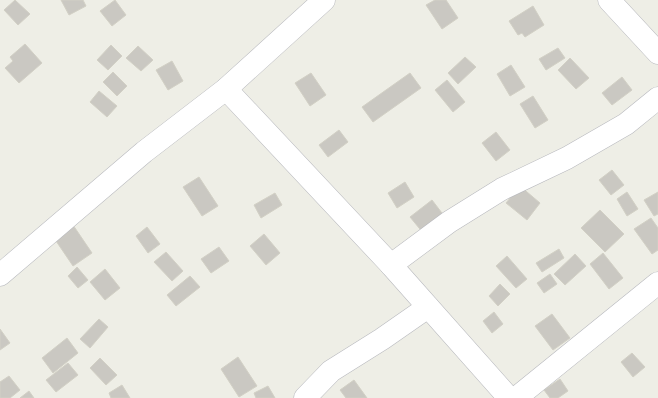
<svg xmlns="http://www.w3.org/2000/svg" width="658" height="398" viewBox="0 0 658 398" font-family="'Noto Sans',sans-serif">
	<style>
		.building { fill: #cac8c2; stroke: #d2d0c5 }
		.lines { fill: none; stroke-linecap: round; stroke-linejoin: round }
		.minor-casing { stroke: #b8b9be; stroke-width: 23 }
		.minor { stroke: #fff; stroke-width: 22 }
	</style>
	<rect width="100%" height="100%" fill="#eeeee6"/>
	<g class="building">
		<polygon points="15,0 30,14 18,25 4,10"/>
		<polygon points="61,0 83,0 86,6 69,15"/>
		<polygon points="115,0 126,15 112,26 100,11"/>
		<polygon points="435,0 446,0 458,18 442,29 426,5"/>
		<polygon points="533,6 544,25 525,37 522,33 518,35 509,21"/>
		<polygon points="25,44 42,63 19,83 5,68 13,61 10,57"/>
		<polygon points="111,45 122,56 108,70 97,60"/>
		<polygon points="138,46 153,60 141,71 126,58"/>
		<polygon points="558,48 565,58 546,70 539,59"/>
		<polygon points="465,57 476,67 458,84 448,73"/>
		<polygon points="570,58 589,78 576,89 558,70"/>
		<polygon points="172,61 183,81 168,90 156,70"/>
		<polygon points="511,65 525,87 510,96 497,74"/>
		<polygon points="113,72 127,86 117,96 103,82"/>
		<polygon points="311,73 326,95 310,106 295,83"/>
		<polygon points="410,73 421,88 373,122 362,107"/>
		<polygon points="622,77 632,90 612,105 602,93"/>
		<polygon points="447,80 465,102 453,112 435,90"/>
		<polygon points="99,91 117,106 107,117 90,102"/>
		<polygon points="533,96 548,120 535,128 520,104"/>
		<polygon points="339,130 348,142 328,157 319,145"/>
		<polygon points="496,132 510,150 496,161 482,143"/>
		<polygon points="612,170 624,185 611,195 599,180"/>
		<polygon points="199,177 218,206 202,216 183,187"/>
		<polygon points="405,182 414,197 397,208 388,193"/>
		<polygon points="520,186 540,203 527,220 506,203"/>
		<polygon points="627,192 638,209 627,216 617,199"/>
		<polygon points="658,192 658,214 654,216 644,200"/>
		<polygon points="275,193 282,205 261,218 254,205"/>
		<polygon points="432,200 445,217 424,234 410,217"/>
		<polygon points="600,210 624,234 605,252 581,228"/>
		<polygon points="651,218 658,228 658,250 652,254 634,229"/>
		<polygon points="73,225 92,253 73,266 54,238"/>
		<polygon points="147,227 160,244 148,253 136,236"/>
		<polygon points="264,234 280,253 266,265 250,246"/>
		<polygon points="219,247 229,261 211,273 201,259"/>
		<polygon points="559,249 564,258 542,272 536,263"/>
		<polygon points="166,252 183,271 172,281 154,262"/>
		<polygon points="603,253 623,278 609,289 590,264"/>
		<polygon points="575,254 586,266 565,285 554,274"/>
		<polygon points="507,256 527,279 516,288 496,266"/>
		<polygon points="77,267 88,280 78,288 68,276"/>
		<polygon points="105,269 120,288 105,300 90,282"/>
		<polygon points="550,274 557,284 544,293 537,283"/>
		<polygon points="190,276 200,287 176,306 167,295"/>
		<polygon points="500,284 510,294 498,306 489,296"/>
		<polygon points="494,312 503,324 492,333 483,321"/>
		<polygon points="552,314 570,338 553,350 535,326"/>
		<polygon points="99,319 108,327 90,348 80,339"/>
		<polygon points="0,329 10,343 0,350"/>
		<polygon points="67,338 78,353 53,373 42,358"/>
		<polygon points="632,353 645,367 633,377 621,362"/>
		<polygon points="238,357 257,386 239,397 221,369"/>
		<polygon points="100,358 117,375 106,385 90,368"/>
		<polygon points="68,363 78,375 56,392 46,380"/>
		<polygon points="9,376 20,390 10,398 0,398 0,382"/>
		<polygon points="560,379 568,391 558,398 550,398 544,390"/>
		<polygon points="354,380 367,398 346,398 340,390"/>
		<polygon points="122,385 130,398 111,398 109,393"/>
		<polygon points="268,386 275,398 256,398 254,393"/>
		<polygon points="29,391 34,398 20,398"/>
	</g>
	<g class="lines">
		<defs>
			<g id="minor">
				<polyline points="609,0 658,53"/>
				<polyline points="226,89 391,265 509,398"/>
				<polyline points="391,265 449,222 502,189 567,158 626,124 658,98"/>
				<polyline points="0,275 144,152 226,89 324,0"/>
				<polyline points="305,398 331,371 382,339 428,307"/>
				<polyline points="516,398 658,283"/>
			</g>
		</defs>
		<use href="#minor" class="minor-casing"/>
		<use href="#minor" class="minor"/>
	</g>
</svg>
